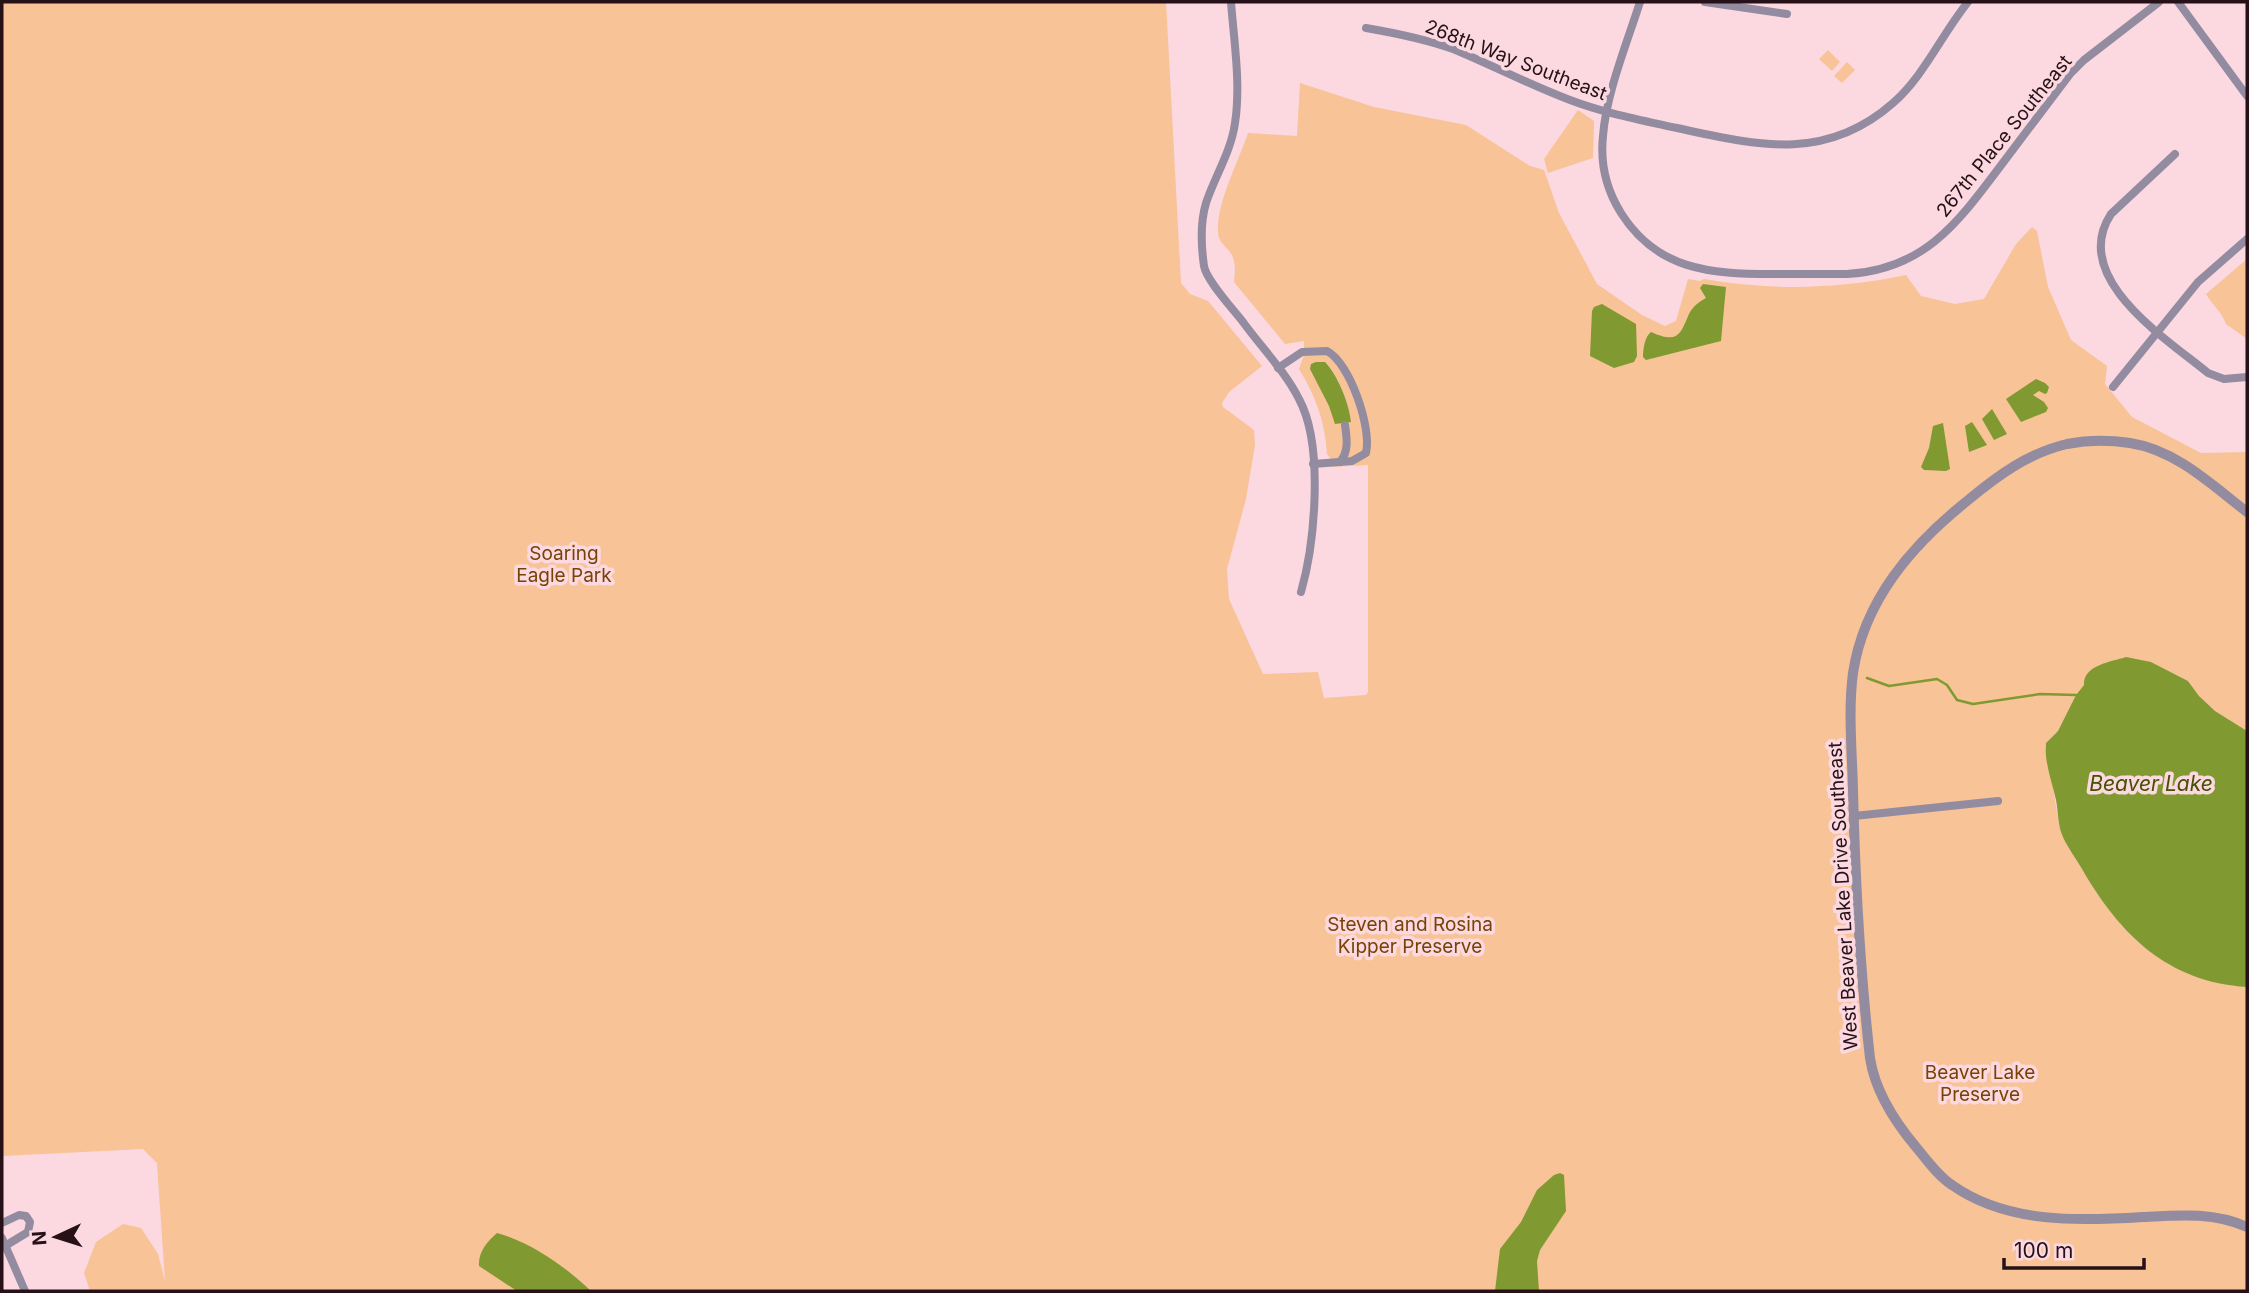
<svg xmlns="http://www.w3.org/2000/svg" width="2249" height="1293" viewBox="0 0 2249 1293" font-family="Inter,sans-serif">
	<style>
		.green { fill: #f7c397 }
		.water { fill: #809930 }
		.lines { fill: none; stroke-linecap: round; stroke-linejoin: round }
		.stream { stroke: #809930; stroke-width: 2.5 }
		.minor { stroke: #938ba0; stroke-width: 8 }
		.tertiary { stroke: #938ba0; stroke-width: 10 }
		.labels { text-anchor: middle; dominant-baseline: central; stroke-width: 7; stroke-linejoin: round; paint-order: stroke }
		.street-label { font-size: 19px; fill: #251117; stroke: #fcd8e0 }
		.park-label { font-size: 19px; fill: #774305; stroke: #fcd8e0 }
		.water-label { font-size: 21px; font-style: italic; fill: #425202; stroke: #fcd8e0 }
	</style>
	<rect width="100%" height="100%" fill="#fcd8e0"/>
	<g class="green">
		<path d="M2,2h1164l15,281 9,11 18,7 54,65 -33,26 -7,11 1,4 31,23 1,15 -9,54 -19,70 2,30 34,75 55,-2 6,26 42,-3 2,-3v-227l-37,2v-8l-4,-5c-2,-33 -11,-57 -28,-85l5,-14v-14l-19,3 -51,-62c1,-9 2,-19 -2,-27 -5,-9 -14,-12 -14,-23 -2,-28 21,-72 30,-99l49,3 3,-53 74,24 92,18 64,41 14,4 15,43 38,71 45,31 23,11 11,-5 12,-42 12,2 4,-2c67,12 136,10 202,-4l15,21 34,8 29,-5 32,-55 16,-17 5,4 11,56 23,53 36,26 -2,18 27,33 69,36 46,-1v279l-32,-20 -16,-15 -11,-15 -37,-19 -67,23 -8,10 -18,36 -12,12 -1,4c8,27 9,57 16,84 4,13 14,26 21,38 38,66 85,112 165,118v304h-2157l-6,-18 12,-31 27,-18 18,4 17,26 7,27 -8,-118 -14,-14 -141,7z"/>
		<polygon points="1828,50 1840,62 1832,71 1819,59"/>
		<polygon points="1847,62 1855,70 1842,83 1834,76"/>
		<polygon points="1578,110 1594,121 1593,158 1548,173 1544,159"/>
		<path d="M2247,259v80l-21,-15c-4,-12 -13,-18 -20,-30z"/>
	</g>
	<g class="water">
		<path d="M1703,284l23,3 -5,54 -75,19 -3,-3c0,-8 2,-21 8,-25 27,12 29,3 38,-18 4,-8 10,-12 17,-16l-6,-10z"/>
		<polygon points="1602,304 1636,324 1637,356 1634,362 1614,368 1590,356 1592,311 1594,307"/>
		<path d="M1316,362h9c13,14 24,41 26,60l-16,2 -6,-18 -19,-37 1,-5z"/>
		<polygon points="2036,379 2045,383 2049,387 2047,393 2045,394 2039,391 2033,395 2044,402 2048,408 2046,412 2021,422 2006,399"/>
		<polygon points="1992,409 2007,434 1994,440 1982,419"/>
		<polygon points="1972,422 1987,445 1969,452 1965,426"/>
		<polygon points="1943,423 1950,469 1946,471 1924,470 1921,467 1929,448 1933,426"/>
		<path d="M2126,657l25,5 37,19 11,15 16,15 32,20v256c-79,-5 -127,-52 -165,-118 -7,-12 -17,-25 -21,-37 -3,-10 -3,-21 -5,-32 -4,-18 -12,-39 -10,-57l12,-12 18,-36 8,-10c-1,-20 27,-23 42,-28z"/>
		<polygon points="1560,1173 1564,1175 1566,1211 1540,1250 1537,1261 1539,1291 1495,1291 1500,1249 1521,1222 1537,1190 1554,1175"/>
		<path d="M497,1233c34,9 69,34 94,58h-74l-38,-25c-1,-14 8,-24 18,-33z"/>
	</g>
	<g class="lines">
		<polyline class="stream" points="1867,678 1889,686 1937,679 1947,685 1957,700 1973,704 2040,694 2076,695"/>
		<g class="minor">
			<path d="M1231,2c3,40 10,82 4,121 -4,29 -20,53 -29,80 -6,20 -5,42 -2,63 2,14 29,43 39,56 18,25 42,49 56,77 25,46 16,144 2,193"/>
			<path d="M1640,2c-13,41 -34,92 -37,134 -3,28 3,53 18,77 36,57 89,61 151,61 25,0 50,0 75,0 78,-4 112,-53 155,-110 23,-30 45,-60 68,-90l14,-14 75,-58"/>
			<polyline points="1705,2 1787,14"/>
			<polyline points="2178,2 2247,96"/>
			<path d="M1366,28c29,5 59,11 87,21 39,16 77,36 117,51 34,13 71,20 107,28 79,17 148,35 216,-25 31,-27 49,-69 75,-101"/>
			<path d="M2175,154l-64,60c-42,64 56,125 97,159l16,6 23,-2"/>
			<path d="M1278,368l24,-16 25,-1c23,12 45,77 39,102l-14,8 -39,3"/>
			<polyline points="2113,387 2198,282 2247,239"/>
			<path d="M1340,462c9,-11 7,-23 5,-37"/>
			<polyline points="1854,816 1998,801"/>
			<polyline points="2,1223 19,1215 26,1216 30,1222 28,1232 5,1246"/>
			<polyline points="2,1238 25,1291"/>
		</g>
		<path class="tertiary" d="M2247,512c-35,-27 -71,-62 -117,-69 -20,-3 -43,-3 -63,1 -39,9 -70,32 -100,57 -55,44 -103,99 -114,172 -5,38 -1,78 0,116 2,90 7,180 17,269 5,33 25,64 46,89 11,13 22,29 36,38 55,39 128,36 191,32 36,-2 71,-5 104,10"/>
	</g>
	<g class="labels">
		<g class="street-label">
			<text transform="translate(1516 60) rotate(21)">268th Way Southeast</text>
			<text transform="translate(2004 136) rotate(-51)">267th Place Southeast</text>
			<text transform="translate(1843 896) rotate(-93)">West Beaver Lake Drive Southeast</text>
		</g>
		<g class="park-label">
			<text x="564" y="553">Soaring<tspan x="564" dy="22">Eagle Park</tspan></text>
			<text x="1410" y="924">Steven and Rosina<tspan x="1410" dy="22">Kipper Preserve</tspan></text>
			<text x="1980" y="1072">Beaver Lake<tspan x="1980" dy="22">Preserve</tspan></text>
		</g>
		<g class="water-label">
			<text x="2151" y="783">Beaver Lake</text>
		</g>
	</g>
	<rect width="2249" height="1293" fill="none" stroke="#251117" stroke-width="7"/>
	<g transform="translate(56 1237) rotate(266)" stroke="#fcd8e0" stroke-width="5" paint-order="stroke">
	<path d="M0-5L12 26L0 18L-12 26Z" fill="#251117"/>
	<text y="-10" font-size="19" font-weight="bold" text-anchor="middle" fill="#251117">N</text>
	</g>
	<path d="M2004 1258v10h140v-10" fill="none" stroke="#251117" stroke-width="3.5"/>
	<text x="2014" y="1258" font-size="21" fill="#251117" stroke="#fcd8e0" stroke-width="5" paint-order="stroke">100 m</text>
</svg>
